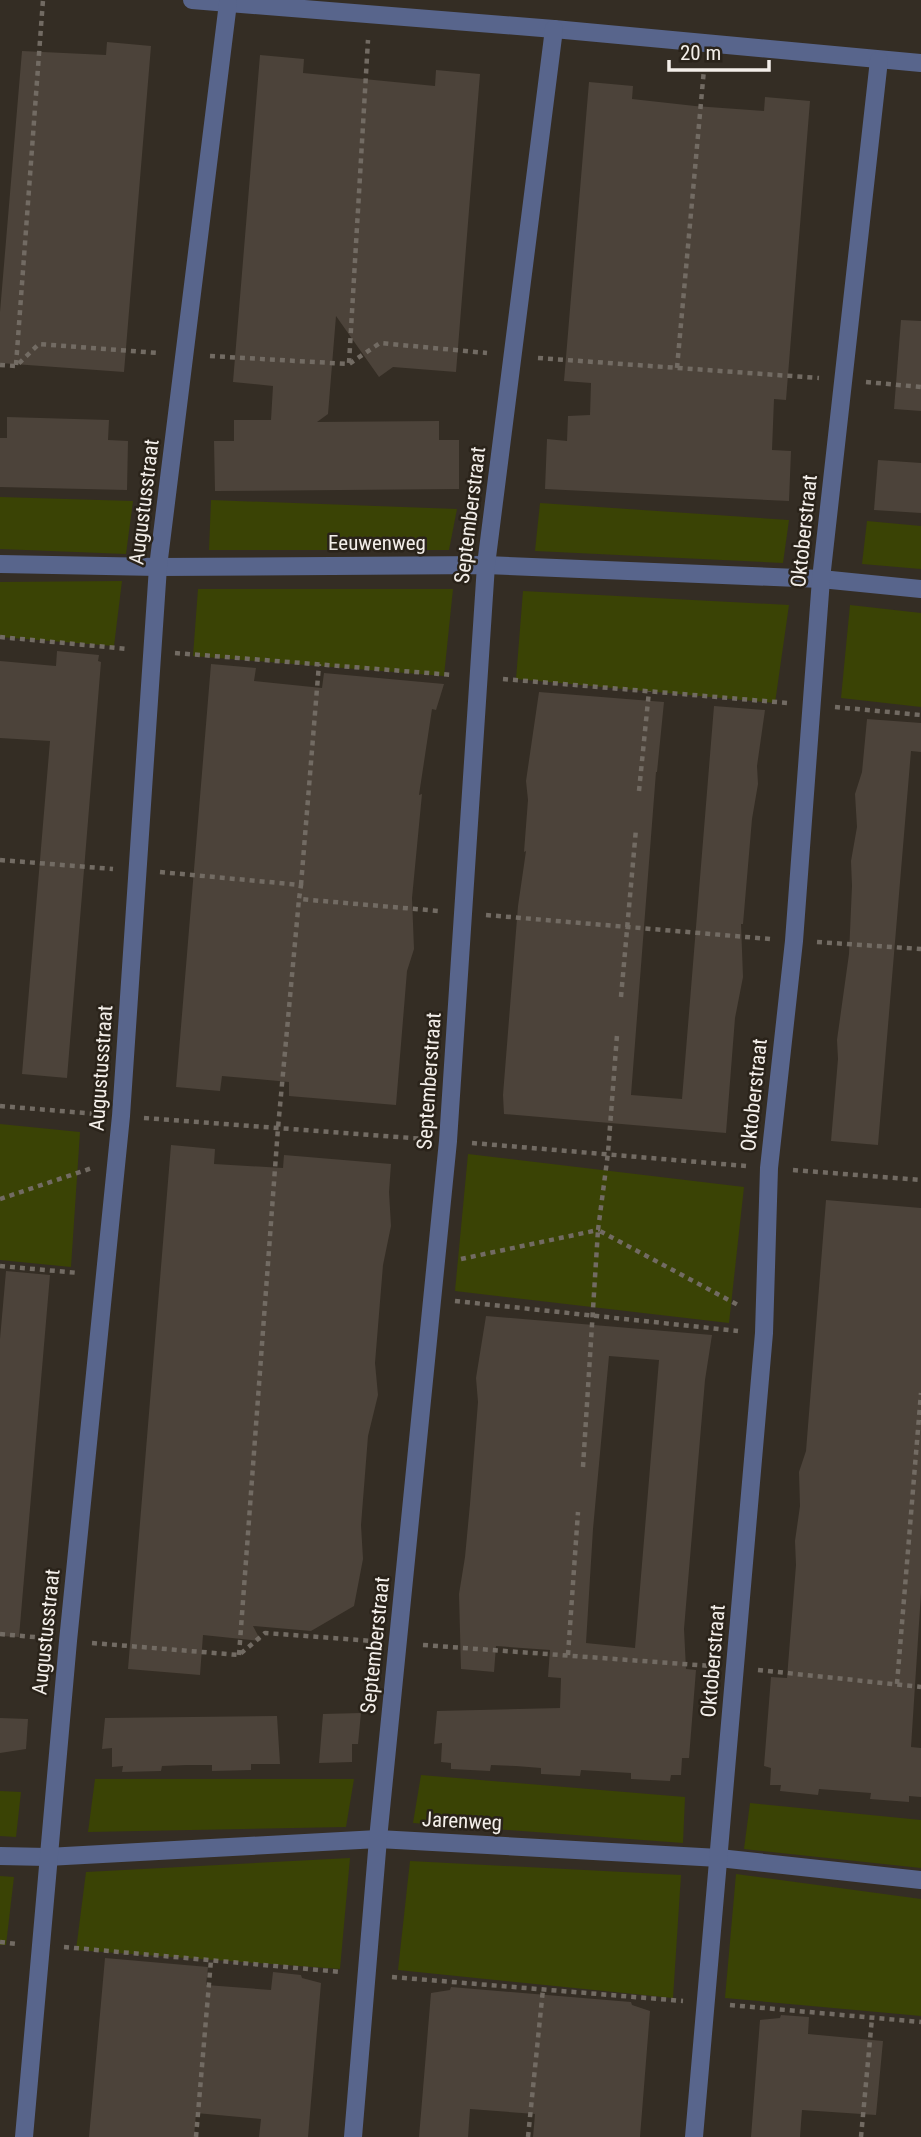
<svg xmlns="http://www.w3.org/2000/svg" width="921" height="2137" viewBox="0 0 921 2137" font-family="'Roboto Condensed',sans-serif">
	<style>
		.green { fill: #3a4305 }
		.building { fill: #4c433a; fill-rule: evenodd }
		.lines { fill: none; stroke-linecap: round; stroke-linejoin: round }
		.path { stroke: #726b63; stroke-width: 4.5; stroke-dasharray: 5 5; stroke-linecap: butt }
		.minor { stroke: #58658c; stroke-width: 18 }
		.labels { text-anchor: middle; dominant-baseline: central; stroke-width: 5; stroke-linejoin: round; paint-order: stroke }
		.street-label { font-size: 21px; fill: #f3eee9; stroke: #2a231a }
	</style>
	<rect width="100%" height="100%" fill="#342d24"/>
	<g class="green">
		<polygon points="0,497 133,501 126,554 0,549"/>
		<polygon points="211,500 457,509 449,550 209,550"/>
		<polygon points="540,503 789,520 783,563 535,551"/>
		<polygon points="867,521 921,526 921,569 862,564"/>
		<polygon points="122,581 114,646 0,637 0,582"/>
		<polygon points="198,589 453,589 444,676 193,656"/>
		<polygon points="523,591 789,605 775,703 516,679"/>
		<polygon points="850,605 921,613 921,707 841,698"/>
		<polygon points="0,1124 80,1132 71,1267 0,1260"/>
		<polygon points="468,1154 744,1187 729,1323 455,1291"/>
		<polygon points="421,1775 685,1797 683,1843 413,1823"/>
		<polygon points="95,1779 354,1779 346,1827 88,1832"/>
		<polygon points="0,1791 21,1792 16,1837 0,1836"/>
		<polygon points="750,1803 921,1820 921,1868 744,1849"/>
		<polygon points="350,1858 340,1969 76,1950 86,1872"/>
		<polygon points="410,1861 681,1875 673,1998 398,1970"/>
		<polygon points="736,1874 921,1899 921,2016 725,1998"/>
		<polygon points="0,1876 14,1877 6,1945 0,1945"/>
	</g>
	<g class="building">
		<polygon points="107,42 151,46 124,372 0,363 0,312 22,51 106,55"/>
		<polygon points="260,55 304,59 303,73 435,86 436,70 480,74 456,372 393,367 379,377 336,316 328,414 317,422 439,421 439,440 459,440 459,489 215,491 214,441 234,441 234,420 271,420 273,386 233,382"/>
		<polygon points="589,82 633,86 632,99 695,106 764,111 765,97 810,101 786,400 774,399 772,450 791,451 789,501 545,489 547,439 567,441 568,416 590,415 591,383 564,381"/>
		<polygon points="901,320 921,321 921,411 894,409"/>
		<polygon points="7,417 109,420 108,440 128,441 127,490 0,487 0,438 7,438"/>
		<polygon points="878,460 921,463 921,513 874,510"/>
		<polygon points="57,651 99,655 98,661 101,662 67,1078 22,1074 50,741 0,738 0,661 56,666"/>
		<polygon points="211,664 256,668 254,681 322,688 324,673 444,684 436,710 432,709 419,795 422,794 412,898 414,949 407,971 396,1105 289,1096 289,1082 222,1076 220,1091 176,1087"/>
		<polygon points="539,692 664,702 657,772 656,772 631,1095 682,1099 714,706 765,710 757,766 758,784 752,819 743,924 741,924 743,977 735,1018 726,1133 504,1114 503,1095 518,906 526,851 524,852 528,800 526,781"/>
		<polygon points="867,719 921,723 921,752 911,751 878,1145 831,1141 838,1059 837,1040 849,954 852,886 851,861 857,827 855,794 862,772"/>
		<polygon points="171,1145 215,1149 214,1164 283,1168 284,1155 391,1164 389,1192 391,1226 383,1265 375,1363 378,1395 368,1436 361,1525 363,1559 354,1606 311,1631 253,1626 261,1641 203,1635 200,1675 128,1669"/>
		<polygon points="826,1200 921,1208 921,1593 911,1747 921,1748 921,1797 909,1796 909,1802 870,1799 871,1793 819,1789 818,1795 780,1791 781,1785 770,1785 771,1768 764,1766 771,1677 787,1678 796,1565 795,1541 800,1506 799,1472 806,1451"/>
		<polygon points="6,1271 50,1275 19,1637 0,1636 0,1339"/>
		<path d="M486,1316l226,19 -7,45 -21,249 2,40 10,1 -7,88h-7l-1,17h-10l-1,6 -39,-2v-6l-50,-3 -1,6 -39,-2v-6l-25,-2 -25,-1 -1,6 -39,-2v-6l-10,-1 1,-19 -8,1 3,-33 123,-3 1,-30 -13,-1 2,-27 -54,-4 -2,26 -33,-3 -2,-75 6,-37 5,-53 8,-102 -2,-24zM609,1356l50,4 -24,288 -49,-5 7,-114z"/>
		<polygon points="361,1713 358,1744 352,1744 352,1762 319,1763 323,1714"/>
		<polygon points="277,1716 280,1764 251,1764 251,1770 212,1771 212,1765 187,1765 162,1766 161,1771 122,1772 123,1766 112,1767 112,1748 102,1749 105,1718"/>
		<polygon points="0,1718 28,1719 26,1749 0,1753"/>
		<polygon points="105,1958 208,1967 206,1985 271,1990 273,1972 301,1975 302,1978 321,1983 308,2137 259,2137 261,2119 196,2113 194,2137 89,2137"/>
		<polygon points="451,1987 631,2002 632,2005 650,2011 640,2137 533,2137 535,2114 470,2109 468,2137 419,2137 431,1993 450,1990"/>
		<polygon points="781,2015 809,2017 808,2034 883,2041 876,2115 802,2110 800,2137 751,2137 760,2020 780,2018"/>
	</g>
	<g class="lines">
		<g class="path">
			<polyline points="210,356 349,364 380,343 487,353"/>
			<polyline points="538,358 819,378"/>
			<polyline points="349,363 368,40"/>
			<polyline points="0,365 16,366 39,344 159,353"/>
			<polyline points="16,365 43,0"/>
			<polyline points="677,368 704,69"/>
			<polyline points="866,382 921,387"/>
			<polyline points="0,637 128,649"/>
			<polyline points="175,653 453,675"/>
			<polyline points="503,679 788,703"/>
			<polyline points="835,707 921,715"/>
			<polyline points="639,791 649,691"/>
			<polyline points="0,860 113,869"/>
			<polyline points="160,872 301,885 299,899 439,911"/>
			<polyline points="301,885 319,664"/>
			<polyline points="486,915 770,939"/>
			<polyline points="817,942 921,949"/>
			<polyline points="621,997 636,829"/>
			<polyline points="0,1106 97,1114"/>
			<polyline points="144,1118 425,1139"/>
			<polyline points="472,1143 746,1166"/>
			<polyline points="793,1170 921,1180"/>
			<polyline points="0,1199 92,1168"/>
			<polyline points="461,1259 598,1230 608,1153 617,1035"/>
			<polyline points="0,1266 79,1273"/>
			<polyline points="455,1301 738,1331"/>
			<polyline points="583,1467 598,1230 738,1305"/>
			<polyline points="0,1634 45,1638"/>
			<polyline points="92,1643 239,1655 265,1633 373,1641"/>
			<polyline points="423,1645 711,1666"/>
			<polyline points="239,1655 278,1128 299,899"/>
			<polyline points="568,1655 578,1512"/>
			<polyline points="758,1670 921,1687"/>
			<polyline points="897,1684 921,1393"/>
			<polyline points="0,1942 17,1944"/>
			<polyline points="64,1947 341,1972"/>
			<polyline points="392,1977 683,2001"/>
			<polyline points="730,2005 921,2022"/>
			<polyline points="196,2137 211,1960"/>
			<polyline points="528,2137 543,1989"/>
			<polyline points="861,2137 872,2018"/>
		</g>
		<g class="minor">
			<polyline points="192,0 554,29 921,63"/>
			<polyline points="0,564 158,567 486,565 821,579 921,589"/>
			<polyline points="0,1856 47,1857 378,1839 719,1858 921,1880"/>
			<polyline points="24,2137 68,1641 121,1116 158,567 228,3"/>
			<polyline points="353,2137 378,1839 448,1141 486,565 554,29"/>
			<polyline points="694,2137 764,1333 769,1168 794,941 821,579 879,60"/>
		</g>
	</g>
	<g class="labels">
		<g class="street-label">
			<text transform="translate(144 502) rotate(-83)">Augustusstraat</text>
			<text transform="translate(470 515) rotate(-83)">Septemberstraat</text>
			<text transform="translate(804 531) rotate(-84)">Oktoberstraat</text>
			<text x="377" y="543">Eeuwenweg</text>
			<text transform="translate(101 1068) rotate(-86)">Augustusstraat</text>
			<text transform="translate(429 1081) rotate(-86)">Septemberstraat</text>
			<text transform="translate(754 1095) rotate(-84)">Oktoberstraat</text>
			<text transform="translate(46 1632) rotate(-84)">Augustusstraat</text>
			<text transform="translate(375 1645) rotate(-84)">Septemberstraat</text>
			<text transform="translate(713 1661) rotate(-85)">Oktoberstraat</text>
			<text transform="translate(462 1821) rotate(3)">Jarenweg</text>
		</g>
	</g>
	<path d="M669 60v10h100v-10" fill="none" stroke="#f3eee9" stroke-width="3.5"/>
	<text x="680" y="60" font-size="21" fill="#f3eee9" stroke="#2a231a" stroke-width="5" paint-order="stroke">20 m</text>
</svg>
